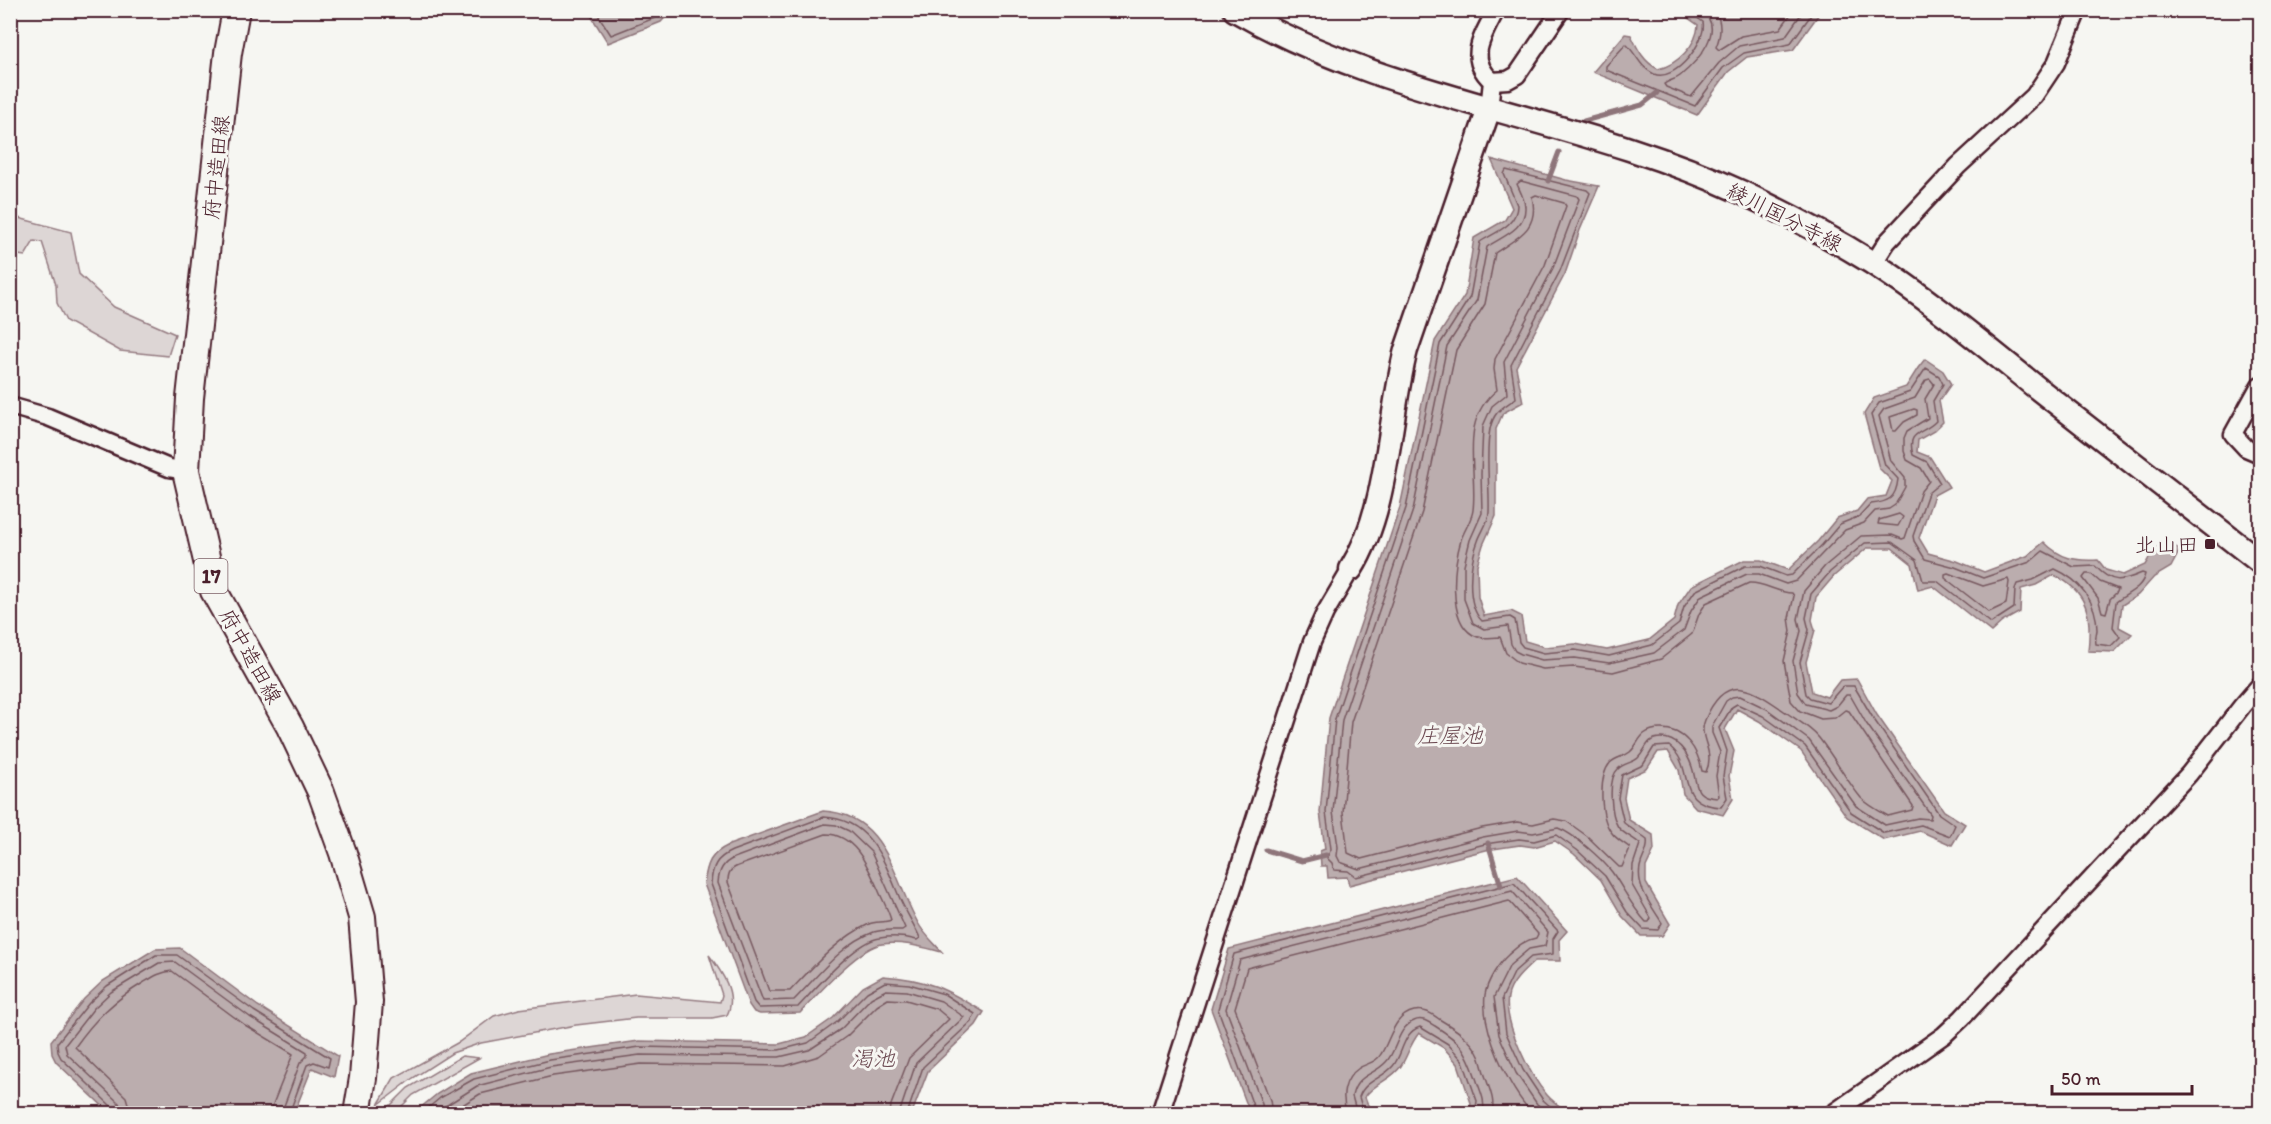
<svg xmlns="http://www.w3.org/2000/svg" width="2271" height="1124" viewBox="0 0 2271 1124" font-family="Itim,'Klee One',sans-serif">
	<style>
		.green { fill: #ddd6d5; stroke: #947a80; stroke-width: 1.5 }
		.water { fill: #bbadae; stroke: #8e747a; stroke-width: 1.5 }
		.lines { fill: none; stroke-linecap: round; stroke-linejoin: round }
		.shore { stroke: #77585f; stroke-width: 1.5 }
		.stream { stroke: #8e747a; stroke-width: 5 }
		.street-casing { stroke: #4a1f2b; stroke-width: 21 }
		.secondary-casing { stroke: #4a1f2b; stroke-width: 27 }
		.primary-casing { stroke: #4a1f2b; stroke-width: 30 }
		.street { stroke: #f6f6f2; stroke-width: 16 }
		.secondary { stroke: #f6f6f2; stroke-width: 22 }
		.primary { stroke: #f6f6f2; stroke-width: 26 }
		.poi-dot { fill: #4a1f2b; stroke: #f6f6f2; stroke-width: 2 }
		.labels { text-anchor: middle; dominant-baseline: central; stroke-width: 6; stroke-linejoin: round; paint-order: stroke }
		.shield { fill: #f6f6f2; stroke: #7e6067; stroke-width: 1.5 }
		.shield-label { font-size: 20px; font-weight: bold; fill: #4a1f2b }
		.street-label { font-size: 21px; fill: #4a1f2b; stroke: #f6f6f2 }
		.poi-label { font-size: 21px; fill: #4a1f2b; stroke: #f6f6f2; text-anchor: end }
		.water-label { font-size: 22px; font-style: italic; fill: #6c4a52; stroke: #f6f6f2 }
	</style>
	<rect width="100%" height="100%" fill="#f6f6f2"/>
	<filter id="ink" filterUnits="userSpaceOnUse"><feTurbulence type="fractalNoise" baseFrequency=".0167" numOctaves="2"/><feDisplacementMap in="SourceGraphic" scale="12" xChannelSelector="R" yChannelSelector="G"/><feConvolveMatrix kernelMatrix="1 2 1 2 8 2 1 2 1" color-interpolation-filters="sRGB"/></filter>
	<g filter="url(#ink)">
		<g class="green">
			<polygon points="11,216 71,232 79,274 114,307 175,334 168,356 120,351 66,321 57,303 56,285 42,242 34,241 25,256 11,254"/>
			<path d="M709,955c12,16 29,39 18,60l-15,3h-76l-60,7 -95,18 -29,10 -39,25 -35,27 16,-27 65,-36 35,-26 25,-7 117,-15 84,8 2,-7z"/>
			<polygon points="462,1056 479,1058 413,1095 395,1113 383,1113 408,1088"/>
		</g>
		<g class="water">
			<polygon points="588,11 671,11 661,22 608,43"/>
			<path d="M1816,11l3,3 -26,36 -46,7 -19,15 -31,43 -104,-43 32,-38 6,1c7,15 13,27 27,34 19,-4 39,-24 40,-44l-20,-14z"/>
			<path d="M1491,159l75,21 33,6 -19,44 -15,44 -49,93 7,35 -20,11 -7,16v87l-13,29 -6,20 1,32 6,19 27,-5 10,5 4,25 20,6 30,-3 32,6 42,-10 25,-20 4,-15 13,-19 53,-26h17l27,10 30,-29 19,-23 20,-7 10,-12 19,-3 6,-15 -13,-13 -15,-54 10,-16 32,-11 12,-19 7,-9 18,12 8,13 -12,17 4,21 -9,9 -16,9 -1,12 13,5 19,30 -15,8 -15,43 9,15 29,8 27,11 43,-16 17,-14c17,17 31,19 54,18l8,10 17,5 22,-10 10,-17 15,-5 10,7 -9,17 -17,10 -16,18 -16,10 -3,22 13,7 -18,18 -26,-1c4,-35 0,-60 -34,-76l-18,10 -15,4 -1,23 -18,10 -11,10 -58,-46 -15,4 -6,-26 -20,-16h-25l-33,28 -18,21 -4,23 3,10 -9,32 6,30 15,5 13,-17 17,-1 20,36 67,96 21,13 -13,21 -32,-14 -36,9 -37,-23 -46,-66 -42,-30 -22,-12 -12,20 9,22 -5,25 4,23 -10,16 -27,-7 -13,-14 -4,-24 -11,-19 -10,1 -11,17 -20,9 -3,20 5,22 24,15 1,15 -8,17v16l24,41 -8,12h-21l-19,-20 -21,-36 -27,-26 -19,-13 -21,6 -14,-2 -34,5 -137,35 -2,-8 -19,1 -1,-12h-6l-1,-15 5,-2 -5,-37 9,-94 71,-211 35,-166 30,-46 9,-57 31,-18 7,-12z"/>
			<path d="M823,811c64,3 70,68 95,112 6,11 16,20 24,29 -20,-5 -40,-11 -60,-8 -23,3 -66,52 -82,69l-40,1 -6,-2 -5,-7 -45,-121c3,-21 6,-30 25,-39z"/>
			<path d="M1517,876l50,55 -8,9 1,21h-25c-10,9 -25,22 -27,36 -5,26 23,80 39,98 6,7 15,13 22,18h-100l2,-10 -13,-39 -14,-16 -25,-15c-9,11 -11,22 -18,33 -10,15 -28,17 -36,31l6,16h-121l-39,-104 18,-60z"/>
			<polygon points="180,948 258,1006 338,1056 334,1077 312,1068 294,1113 110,1113 56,1062 52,1054 51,1041 84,999 103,981 155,949"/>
			<path d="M883,976c45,3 63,13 101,36l-8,13 -48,46 -16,42h-498l23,-19 34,-21 78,-19 90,-13 140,3 27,-7 27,-19 30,-31z"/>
		</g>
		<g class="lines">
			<g class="shore">
				<polyline points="595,10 611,35 657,17 663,10"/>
				<path d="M1686,10l17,12c4,19 -28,61 -49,52 -14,-6 -18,-21 -28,-30l-20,22v4l89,36 28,-38 21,-15 46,-9 21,-29 1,-5"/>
				<path d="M1700,10c28,18 -3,52 -20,66 -5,4 -11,4 -16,8l2,3 25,10 28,-34 20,-17 46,-9 19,-27"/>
				<path d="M1715,10c7,12 6,25 1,37l3,3 22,-14 39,-7 14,-19"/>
				<path d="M1506,170l81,20 3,3 -30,78 -49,94 5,33c-13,10 -22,12 -26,31 -5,26 0,56 -1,83 0,10 -8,20 -11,29 -8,20 -13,63 4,80l28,-4 5,3 4,22 4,5 21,6 31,-3 34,6 43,-11 27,-21 5,-17 11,-16 50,-25h15l26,10 6,-1 30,-30 18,-21 20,-8 11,-12c17,-2 25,-5 27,-25l-13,-14 -14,-50 8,-12 31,-11 16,-24 13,8 4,8 -10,17 3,20c-13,14 -30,9 -23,34l14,7 13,21 -12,10 -15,43 1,5 11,18 30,8 28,11 47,-16 13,-11 31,16 21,-1c17,18 26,16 47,7l3,1c-3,15 -18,19 -29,28l-3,25 7,10 -9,9 -15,-2c-1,-5 0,-9 1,-14 0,-28 -17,-50 -42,-61l-22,11 -16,4 -2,5 -1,19 -23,15 -54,-42h-14l-6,-21 -25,-18 -27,1 -35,29 -19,22 -5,24 3,12 -9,32 6,32 4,4 18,5 15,-17h11l19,32 66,96 16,11 -5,11 -29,-11 -37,8 -33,-21 -46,-66 -42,-30 -26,-12 -5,3 -13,21 8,23 -4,25 4,22 -6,9c-49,-3 -24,-40 -52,-61l-15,1 -11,18 -21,10 -4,23 6,25 23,17c2,11 -5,16 -7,27 -4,21 12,39 22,56l-4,7 -15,-1 -16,-17 -22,-36 -28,-26 -21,-15 -22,6 -15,-2 -34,5 -129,33 -8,-6 -14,-1 -2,-7 -5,-5 4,-9 -5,-37 9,-93 71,-211 34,-164 30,-47 10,-55c15,-10 37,-16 37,-37l-13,-31z"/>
				<path d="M1521,181l56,15 2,3 -26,69 -49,94 3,32 -15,12 -9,20 -2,48 1,39 -12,27 -6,25v34l9,24 11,6 24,-3 3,18 4,7 6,3 21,6 33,-2 34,5 45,-10 30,-23 7,-19 10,-15 46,-22h12l27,10 10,-3 49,-51 19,-7 11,-12 14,-2 6,-4 10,-18v-9l-14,-17 -12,-45 5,-7 31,-11 11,-18 4,-1 4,5 -9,15 3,19 -21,13 -3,7v13l3,9 14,8 8,13 -8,10 -16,47 -3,1 -10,-4 -31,1 -36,30 -21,25 -6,28 3,12 -8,30 5,32 8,11 23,6 8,-4 9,-11h4l16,28 65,92 -1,4 -12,-1 -33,7 -29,-19 -47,-66 -42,-31 -27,-13 -8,1 -6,4 -14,25v7l8,19 -4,24 3,20 -2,2c-24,-1 -19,-13 -25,-31 -5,-15 -15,-29 -31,-29 -15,0 -14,11 -23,20 -5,5 -15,5 -20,11 -11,10 -7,46 0,58 5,7 16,11 22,17l-7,21 -1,20 19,33 -2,4h-3c-15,-16 -22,-33 -34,-50 -11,-14 -38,-38 -54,-44l-25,5 -15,-2 -35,6 -124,32 -19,-7 -3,-6 1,-9 -5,-35 9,-92 71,-210 34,-164 30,-46 10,-53c14,-10 39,-18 38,-40 0,-7 -5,-16 -8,-23z"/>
				<path d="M1536,195l28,8 2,3 -21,59 -50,94 -1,10 3,21c-39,31 -19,78 -24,120 -1,10 -9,20 -12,30 -7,24 -14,80 12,95 9,5 18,2 27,2l6,16 13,10 24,6 31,-2 39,5 48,-13 31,-25 7,-20 7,-11 43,-20c15,-1 28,10 43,10l2,3 -5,22 2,13 -7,30 7,40 9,10 21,8 14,-1 10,-8 4,1 64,95 -1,4 -24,6c-9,-5 -20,-11 -27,-18 -15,-18 -27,-41 -42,-60 -8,-10 -22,-18 -32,-25 -34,-24 -61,-43 -82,7 -8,18 11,30 1,52l-4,-1c-4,-21 -17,-42 -41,-42 -6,0 -12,1 -17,5 -6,5 -8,13 -14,18 -6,5 -14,5 -20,11 -12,14 -10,56 2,70 4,6 12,10 18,15l-8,19h-3l-32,-31 -21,-15 -12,-2 -21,5 -16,-2 -35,6 -121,31 -13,-6 -5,-41 8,-90 71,-210 34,-162 29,-46 10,-51c21,-15 45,-23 37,-56z"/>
				<polygon points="1914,409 1917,410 1917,415 1904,422 1896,431 1893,431 1890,417"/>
				<polygon points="1899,514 1903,517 1898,526 1878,524 1879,520"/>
				<polygon points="1948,573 1983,586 2008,579 2009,582 2006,604 1989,612 1945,578 1945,574"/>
				<polygon points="2086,574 2091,574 2100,582 2118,589 2117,592 2110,599 2106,613 2102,612 2098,598 2083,578"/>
				<path d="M824,817c48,2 61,47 77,84 5,11 15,27 19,37l-3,2c-11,-3 -25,-4 -37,-2 -24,3 -65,51 -82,69l-39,1 -5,-6 -43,-118c1,-17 5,-26 21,-33z"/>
				<path d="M825,824l11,1 13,6 22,21 34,76 -3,2c-9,0 -20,-1 -28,2 -33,12 -56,44 -80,68l-31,1 -45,-118c1,-13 5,-20 16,-25z"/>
				<path d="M826,834c29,0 42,33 52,55 4,10 10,20 13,31 -7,3 -15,1 -22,4 -32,15 -55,42 -79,67h-21l-41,-109c0,-9 2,-13 10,-16z"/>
				<polyline points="114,1114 112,1107 61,1058 58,1052 57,1043 89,1003 107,986 156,955 177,955 254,1011 330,1058 328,1067 314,1062 307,1065 289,1114"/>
				<polyline points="122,1114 119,1103 67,1054 65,1045 94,1008 111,992 159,963 175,962 250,1017 307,1052 307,1056 300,1063 281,1114"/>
				<path d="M131,1114l-5,-17 -51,-50c20,-28 38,-46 68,-64 10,-6 17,-11 29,-12l73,54 48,29 -20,50 -1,10"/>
				<polyline points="421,1114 440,1098 474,1079 550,1060 640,1047 779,1050 808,1043 837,1022 867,992 885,982 909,984 944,994 975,1014 971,1022 923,1067 907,1114"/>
				<polyline points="433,1114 477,1086 551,1067 640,1055 779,1057 809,1050 841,1029 871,998 886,990 907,991 941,1001 964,1017 916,1063 899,1114"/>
				<polyline points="448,1114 480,1094 553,1076 641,1064 785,1066 819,1056 847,1036 877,1006 888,999 906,1000 937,1009 949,1019 909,1058 891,1105 890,1114"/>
				<polyline points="1256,1114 1218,1009 1234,954 1514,883 1558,931 1553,939 1553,954 1531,957 1515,971 1502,998 1506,1033 1523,1070 1543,1100 1559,1114"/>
				<polyline points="1263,1114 1262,1104 1226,1009 1240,960 1512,891 1548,932 1545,946 1529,949 1510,965 1494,997 1499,1035 1516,1073 1537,1104 1548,1114"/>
				<path d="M1272,1114l-2,-14 -35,-92 12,-40 262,-67 29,33 -2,4c-12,2 -19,9 -28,17 -9,8 -21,26 -23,40 -4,35 24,94 48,119"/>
				<path d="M1347,1114c-6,-17 -4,-35 12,-46 8,-5 17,-5 22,-14 10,-15 12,-38 33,-43 10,-2 17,2 25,8 15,9 33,20 40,37 3,7 4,15 7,22 4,13 9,22 6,36"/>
				<path d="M1357,1114l-5,-18c5,-22 21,-20 34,-34 11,-11 11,-34 28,-41 8,-4 14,1 21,5 27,17 31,23 41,52 4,13 10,22 7,36"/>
				<path d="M1364,1114l-5,-17c6,-17 23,-18 34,-31 10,-12 10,-34 27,-39l28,17 15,17 14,40 -2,13"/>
			</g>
			<g class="stream">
				<polyline points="1584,121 1642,105 1657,93"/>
				<polyline points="1548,181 1559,152"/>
				<polyline points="1488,843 1501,886"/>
				<polyline points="1266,850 1302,861 1326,855"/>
			</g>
			<defs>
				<g id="street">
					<polyline points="1492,81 1508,80 1517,75 1561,10"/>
					<path d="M1489,109l3,-28c-26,-23 -9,-45 4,-71"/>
					<polyline points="1873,264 1887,242 1958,166 2034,96 2056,63 2078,10"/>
					<polyline points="2260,385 2233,434 2246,448 2260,454"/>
					<polyline points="10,406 48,417 169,468 186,471"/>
					<polyline points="1160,1114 1312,642 1325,613 1351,569"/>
					<polyline points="1832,1114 1944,1035 1962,1018 2189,774 2242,706 2260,685"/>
				</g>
				<g id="secondary">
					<path d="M1235,10c159,92 342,106 506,182 44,21 88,44 130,70 60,38 115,85 170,129 73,57 146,114 219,171"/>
					<path d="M1351,569c38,-61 37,-149 55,-219l83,-241"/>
				</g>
				<polyline id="primary" points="236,10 228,53 190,398 186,471 214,591 290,727 321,792 343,853 362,917 369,1002 363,1078 357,1114"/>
			</defs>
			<use href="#street" class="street-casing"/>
			<use href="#secondary" class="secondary-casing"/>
			<use href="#primary" class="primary-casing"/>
			<use href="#street" class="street"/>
			<use href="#secondary" class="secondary"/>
			<use href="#primary" class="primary"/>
		</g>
	</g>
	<rect class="poi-dot" x="2204" y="538" width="12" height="12" rx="3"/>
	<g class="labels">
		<rect class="shield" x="194.5" y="559" width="33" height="34" rx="4.5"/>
		<g class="shield-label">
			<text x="211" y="576">17</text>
		</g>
		<g class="street-label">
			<text transform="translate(216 167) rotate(-84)">府中造田線</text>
			<text transform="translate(1785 217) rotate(27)">綾川国分寺線</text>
			<text transform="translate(251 656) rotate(61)">府中造田線</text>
		</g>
		<g class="poi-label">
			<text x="2198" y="544">北山田</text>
		</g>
		<g class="water-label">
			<text x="1450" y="735">庄屋池</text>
			<text x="873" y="1058">渇池</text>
		</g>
	</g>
	<rect width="2271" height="1124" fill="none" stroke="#f6f6f2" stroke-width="36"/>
	<rect x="18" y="18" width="2235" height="1088" fill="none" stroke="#4a1f2b" stroke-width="2" filter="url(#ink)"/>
	<path d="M2052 1085v9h140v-9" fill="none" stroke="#4a1f2b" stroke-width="3"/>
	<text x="2061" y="1085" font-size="18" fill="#4a1f2b" stroke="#f6f6f2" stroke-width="4.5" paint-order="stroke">50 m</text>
</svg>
